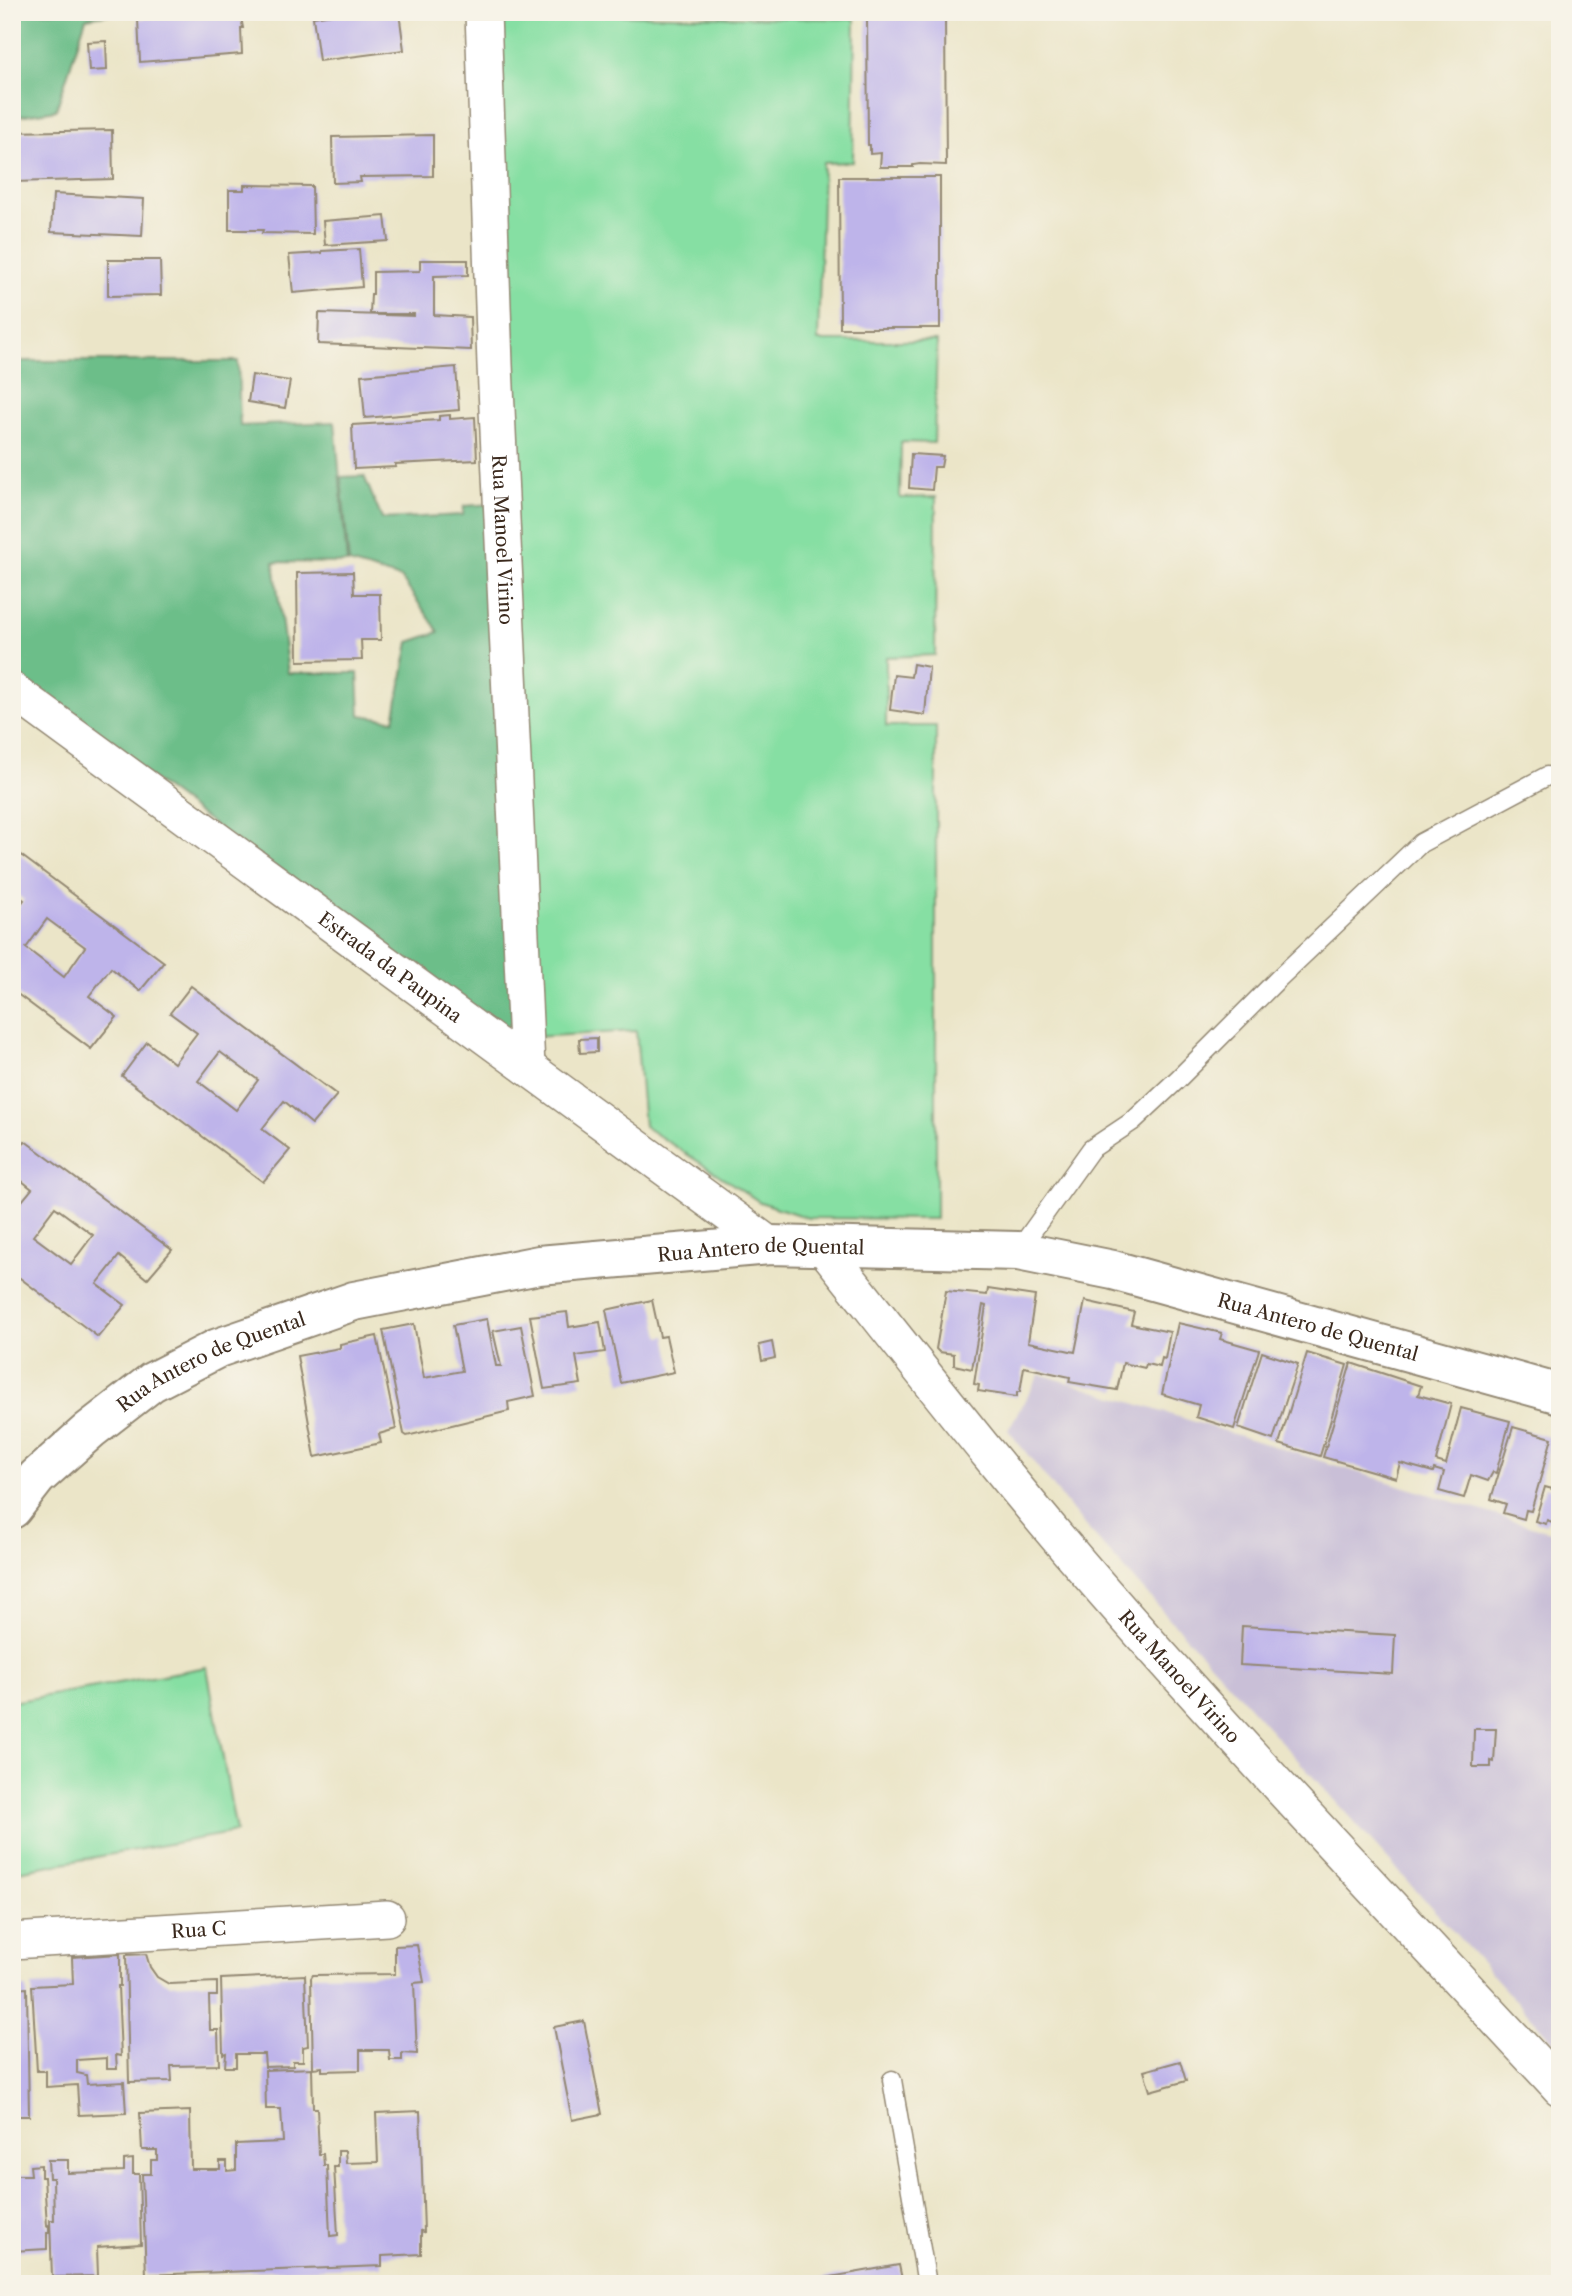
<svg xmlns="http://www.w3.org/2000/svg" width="1572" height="2296" viewBox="0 0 1572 2296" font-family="'Libre Caslon Text',serif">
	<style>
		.industrial { fill: #c9bfd7 }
		.green { fill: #86dfa3; stroke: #608460; stroke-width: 2 }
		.forest { fill: #6cbe89; stroke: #547454; stroke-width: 2 }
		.building { fill: #beb4ea; fill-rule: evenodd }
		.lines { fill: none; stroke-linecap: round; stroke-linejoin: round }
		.service-casing { stroke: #938873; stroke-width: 21 }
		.minor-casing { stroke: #938873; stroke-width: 38 }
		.tertiary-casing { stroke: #938873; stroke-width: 42 }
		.service { stroke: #fff; stroke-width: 18 }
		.minor { stroke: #fff; stroke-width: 35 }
		.tertiary { stroke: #fff; stroke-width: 38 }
		.labels { text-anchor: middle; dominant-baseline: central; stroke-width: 7; stroke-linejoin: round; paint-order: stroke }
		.street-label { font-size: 19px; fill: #3b2a1e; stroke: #f7f3e8 }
	</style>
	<rect width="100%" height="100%" fill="#f7f3e8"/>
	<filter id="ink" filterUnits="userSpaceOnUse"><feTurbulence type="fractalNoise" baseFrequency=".0143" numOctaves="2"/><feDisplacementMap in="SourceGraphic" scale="14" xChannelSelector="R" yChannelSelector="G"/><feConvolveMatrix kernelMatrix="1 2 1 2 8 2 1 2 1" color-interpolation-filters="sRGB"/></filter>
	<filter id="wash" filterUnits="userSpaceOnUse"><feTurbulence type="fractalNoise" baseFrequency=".00686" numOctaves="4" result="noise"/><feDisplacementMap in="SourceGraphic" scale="28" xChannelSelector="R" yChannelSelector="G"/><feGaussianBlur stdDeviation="1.57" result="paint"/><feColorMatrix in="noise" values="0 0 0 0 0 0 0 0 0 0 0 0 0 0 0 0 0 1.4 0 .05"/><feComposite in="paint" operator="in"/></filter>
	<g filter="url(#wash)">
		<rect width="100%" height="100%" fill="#ebe5c8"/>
		<polygon class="industrial" points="1040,1374 1560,1535 1560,2049 1079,1519 1008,1430"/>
		<g class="green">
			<polygon points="489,13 855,19 853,162 823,163 818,341 937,341 934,443 901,442 900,498 936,497 935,655 886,657 886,726 936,726 936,1219 808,1218 760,1202 644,1126 636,1031 533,1037"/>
			<polygon points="207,1667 236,1832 12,1872 12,1702"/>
		</g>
		<g class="forest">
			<polygon points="12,12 121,12 86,18 56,110 12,117"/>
			<polygon points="12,361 238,361 240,426 335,422 347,563 274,562 288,673 358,673 360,715 394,720 409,642 439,632 401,578 349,563 341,477 364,476 382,519 463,515 464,506 493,504 514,1047 12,675"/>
		</g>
		<g id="blocks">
			<g class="building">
				<polygon points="240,12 243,28 241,28 242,54 140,62 138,19"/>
				<polygon points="345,12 399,12 404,50 319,61 313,17"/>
				<polygon points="833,12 945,17 946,165 920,164 913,165 913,167 880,167 881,153 870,154 870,145 868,145 867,16 833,14"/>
				<polygon points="106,41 107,70 89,71 87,42"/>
				<polygon points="112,130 113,179 13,182 12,132"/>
				<polygon points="433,135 433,176 360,177 361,182 333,183 332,137"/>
				<polygon points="839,177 940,177 940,328 840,328"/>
				<polygon points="244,185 312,186 313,234 262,233 263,230 229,230 229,190 244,190"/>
				<polygon points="53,194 144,199 142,236 51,232"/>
				<polygon points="385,216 388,241 325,245 323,221"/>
				<polygon points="359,249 362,287 293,293 289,255 322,253 322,251"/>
				<polygon points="108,260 160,260 161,295 108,296"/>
				<polygon points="420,260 468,260 468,275 434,276 434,315 470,317 471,350 318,344 319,313 414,316 414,314 370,314 371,294 373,294 373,272 420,271"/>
				<polygon points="456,367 459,410 365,418 361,375"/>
				<polygon points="252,375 290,381 285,408 248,402"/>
				<polygon points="450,415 450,419 475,417 477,460 395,464 396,467 354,469 352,425 439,420 439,416"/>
				<polygon points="911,454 943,456 941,467 934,467 932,490 909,488"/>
				<polygon points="353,572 354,594 380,594 381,640 361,640 362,660 298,661 297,573"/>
				<polygon points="913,664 929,667 925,715 890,710 894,675 911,677"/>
				<path d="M18,853l146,109 -24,29 -29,-23 -22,28 28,21 -26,32 -79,-59v-74l12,-16 -12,-9v-31zM47,919l38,28 -21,30 -38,-29z"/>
				<path d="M191,986l146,109 -25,29 -28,-23 -22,28 28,21 -27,32 -141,-106 25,-34 27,21 23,-30 -27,-20zM220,1052l38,28 -22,30 -38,-29z"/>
				<polygon points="597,1038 597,1052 580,1053 579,1039"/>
				<path d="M25,1141l147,109 -25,29 -28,-23 -22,28 28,21 -27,32 -86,-65v-59l20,-24 -20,-16v-15zM55,1207l38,28 -22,29 -38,-28z"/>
				<polygon points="988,1289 1035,1296 1028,1342 1075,1352 1085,1301 1134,1312 1131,1324 1170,1332 1165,1359 1162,1358 1160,1367 1146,1364 1145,1368 1123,1363 1117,1390 1069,1382 1070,1377 1024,1367 1020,1392 1017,1392 1017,1397 978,1391 979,1385 974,1384 986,1306 983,1305 972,1369 954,1365 954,1354 939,1352 936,1349 946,1291 987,1295"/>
				<polygon points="652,1300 660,1337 666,1336 674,1372 621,1383 606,1310"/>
				<polygon points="567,1312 569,1327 600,1322 605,1352 576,1356 581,1384 544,1389 530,1316"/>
				<polygon points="487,1319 496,1366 501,1366 493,1331 521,1326 535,1396 508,1402 509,1411 407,1436 404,1434 383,1330 414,1324 424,1378 462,1371 453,1325"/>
				<polygon points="1178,1323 1222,1333 1220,1339 1259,1350 1234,1429 1196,1417 1199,1405 1162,1394"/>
				<polygon points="377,1336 396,1429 379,1434 381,1443 315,1457 297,1356 340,1348 340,1344"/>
				<polygon points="772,1342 775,1358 762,1361 759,1345"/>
				<polygon points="1262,1352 1298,1364 1273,1440 1238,1428"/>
				<polygon points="1307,1353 1347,1365 1320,1456 1279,1444"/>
				<polygon points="1351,1363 1421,1386 1418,1395 1451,1404 1436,1461 1446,1464 1461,1408 1510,1421 1496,1473 1493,1472 1488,1481 1471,1475 1464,1498 1439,1491 1444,1472 1434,1469 1433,1472 1400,1463 1396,1478 1323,1457"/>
				<polygon points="1513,1427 1552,1438 1531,1511 1526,1510 1524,1519 1503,1513 1506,1504 1491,1499"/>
				<polygon points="1545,1487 1560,1491 1560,1529 1555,1527 1555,1523 1547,1520 1546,1524 1535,1521"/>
				<polygon points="1242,1626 1395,1635 1393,1674 1240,1665"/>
				<polygon points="1474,1729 1496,1729 1494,1762 1491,1761 1491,1767 1473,1767"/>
				<polygon points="417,1945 424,1982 414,1983 417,2054 402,2053 402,2060 390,2060 389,2050 360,2050 360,2070 322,2071 322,2067 313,2068 311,1978 313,1975 395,1974 395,1946"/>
				<polygon points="120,1954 120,1986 118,1986 121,2056 116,2055 117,2069 107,2069 107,2058 77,2060 77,2073 86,2075 87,2084 124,2082 126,2113 79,2115 77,2085 46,2087 46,2071 37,2071 32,1986 73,1984 72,1957"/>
				<polygon points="146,1954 150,1967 157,1977 169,1984 217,1982 217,1996 209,1996 210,2030 218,2030 219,2065 171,2066 172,2081 129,2082 126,1955"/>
				<polygon points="305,1975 308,2046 303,2047 303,2061 293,2061 293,2066 265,2067 264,2054 236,2054 236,2067 225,2067 226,2053 223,2054 221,1979"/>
				<polygon points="27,1988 29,2116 12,2116 12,1989"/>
				<polygon points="584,2021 602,2114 572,2120 554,2027"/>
				<polygon points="1180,2061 1186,2081 1150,2091 1144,2071"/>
				<polygon points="312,2068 313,2108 317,2108 319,2154 323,2154 324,2165 327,2165 330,2236 338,2235 334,2167 338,2167 338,2151 345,2151 346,2163 378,2162 376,2113 420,2111 424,2232 421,2231 421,2254 382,2256 382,2266 146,2275 142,2174 151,2174 151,2160 157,2160 157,2150 142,2150 140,2113 190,2111 191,2169 220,2169 220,2161 227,2161 227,2171 236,2170 236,2144 283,2142 281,2109 266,2109 265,2070"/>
				<polygon points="133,2159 133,2174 139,2174 141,2244 97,2247 98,2276 52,2277 50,2220 54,2220 53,2178 49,2178 48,2160 68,2160 68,2173 124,2171 124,2160"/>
				<polygon points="41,2165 41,2177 44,2177 47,2226 49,2225 49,2233 47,2233 47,2249 12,2251 12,2175 31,2175 30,2166"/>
				<polygon points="899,2265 903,2284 802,2284 802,2282"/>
			</g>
		</g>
	</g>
	<g filter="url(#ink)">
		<use href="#blocks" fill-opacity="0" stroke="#938873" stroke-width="2"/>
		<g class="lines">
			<defs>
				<g id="service">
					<polyline points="1018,1251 1091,1149 1133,1121 1178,1079 1278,979 1421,843 1547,776"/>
					<polyline points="892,2080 927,2284"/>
				</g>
				<g id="minor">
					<path id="s1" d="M483,12l12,353 32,702"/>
					<path id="s2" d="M12,690l758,555"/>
					<path id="s3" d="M821,1244c94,118 186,237 285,350 147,168 302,330 454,494"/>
					<path id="s4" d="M12,1941l375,-23"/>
				</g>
				<g id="tertiary">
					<path id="s5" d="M12,1509l25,-32 53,-47 62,-48 66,-34 136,-47 185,-36 231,-20 248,6 95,19 447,124"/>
				</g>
			</defs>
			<use href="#service" class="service-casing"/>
			<use href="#minor" class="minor-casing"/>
			<use href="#tertiary" class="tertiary-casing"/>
			<use href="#service" class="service"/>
			<use href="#minor" class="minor"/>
			<use href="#tertiary" class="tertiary"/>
		</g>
	</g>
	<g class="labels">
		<g class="street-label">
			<text stroke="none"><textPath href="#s1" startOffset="528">Rua Manoel Virino</textPath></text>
			<text stroke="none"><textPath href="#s2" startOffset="469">Estrada da Paupina</textPath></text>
			<text stroke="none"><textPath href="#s5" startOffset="819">Rua Antero de Quental</textPath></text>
			<text stroke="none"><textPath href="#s5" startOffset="1386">Rua Antero de Quental</textPath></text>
			<text stroke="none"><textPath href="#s5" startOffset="252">Rua Antero de Quental</textPath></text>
			<text stroke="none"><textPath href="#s3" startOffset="562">Rua Manoel Virino</textPath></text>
			<text stroke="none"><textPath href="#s4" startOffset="187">Rua C</textPath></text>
		</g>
	</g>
	<rect width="1572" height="2296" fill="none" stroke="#f7f3e8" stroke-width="42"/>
</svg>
